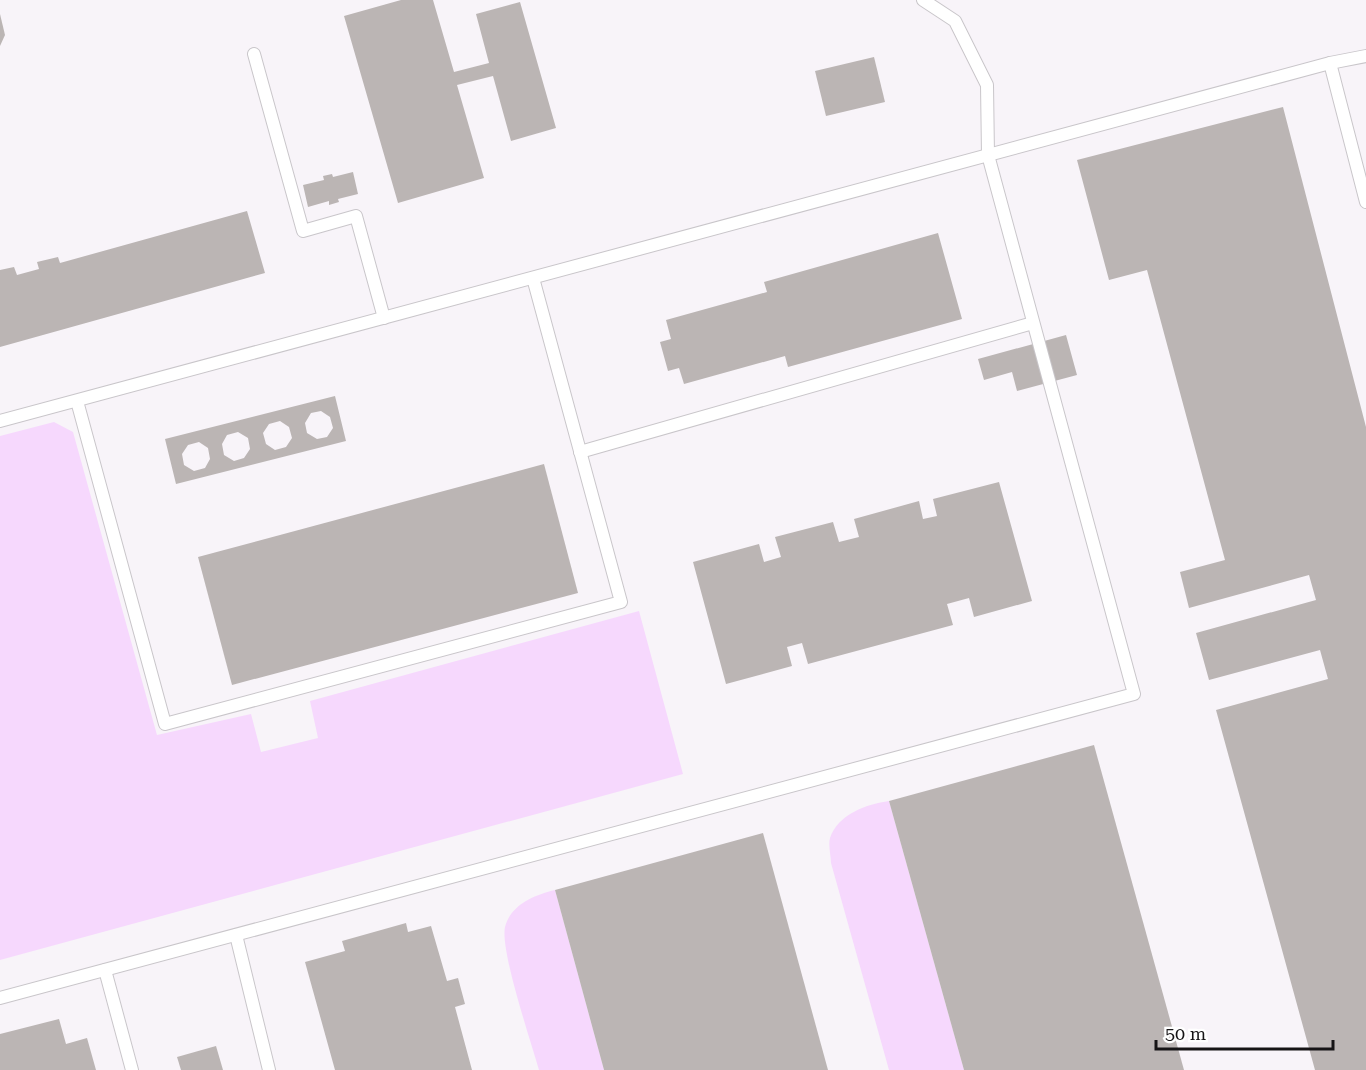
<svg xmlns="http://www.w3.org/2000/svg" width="1366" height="1070" viewBox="0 0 1366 1070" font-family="'Roboto Serif',serif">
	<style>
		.green { fill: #f6d8fd }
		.building { fill: #bbb5b4; fill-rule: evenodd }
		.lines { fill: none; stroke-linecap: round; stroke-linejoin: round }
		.service-casing { stroke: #c9c6ca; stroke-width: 14 }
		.service { stroke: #fff; stroke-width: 12 }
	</style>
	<rect width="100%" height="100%" fill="#f8f4f9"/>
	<g class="green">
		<polygon points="54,422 73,432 157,735 251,714 261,752 318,738 310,701 639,611 683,774 0,960 0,436"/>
		<path d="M889,801l75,269h-75l-58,-207c0,-7 -3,-18 -1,-25 8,-24 37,-34 59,-37z"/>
		<path d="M555,890l49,180h-65c-8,-28 -39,-120 -34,-143 6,-23 30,-32 50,-37z"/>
	</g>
	<g class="building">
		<polygon points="401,0 433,0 454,72 489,63 476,14 520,2 556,128 511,141 493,76 457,85 484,178 398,203 344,16"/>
		<polygon points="0,14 5,35 0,46"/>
		<polygon points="874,57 885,102 826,116 815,71"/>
		<polygon points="1283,107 1366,427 1366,1070 1315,1070 1216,710 1328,679 1320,650 1209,680 1196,633 1316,600 1309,575 1189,608 1180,572 1225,560 1147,270 1109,280 1077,160"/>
		<polygon points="353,172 358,194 338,199 339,202 329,205 329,201 308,207 303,185 324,180 323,176 332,174 333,177"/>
		<polygon points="247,211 265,273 0,347 0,270 14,267 17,275 39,269 37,262 58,257 60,263"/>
		<polygon points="938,233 962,319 788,367 785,356 684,384 679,368 668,371 660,342 671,339 666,320 767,292 764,282"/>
		<polygon points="1066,335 1077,375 1017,391 1012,372 984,380 978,359"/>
		<path d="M335,396l11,45 -170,43 -11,-45zM321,411l9,6 3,11 -6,9 -10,2 -10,-6 -2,-10 6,-10zM280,421l9,6 3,11 -6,9 -11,3 -9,-6 -3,-11 6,-9zM238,432l10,6 2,11 -6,9 -10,3 -10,-6 -2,-11 5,-9zM199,442l9,6 2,11 -5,9 -11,3 -10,-6 -2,-11 6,-9z"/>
		<polygon points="544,464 578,593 232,685 198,557"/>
		<polygon points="999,482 1032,601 974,617 969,598 947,604 953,625 808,664 802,643 787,647 792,666 726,684 693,562 759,544 764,562 781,557 775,537 833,522 839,542 859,537 854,519 919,501 923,519 937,516 933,499"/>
		<polygon points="1094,745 1184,1070 964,1070 889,801"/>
		<polygon points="763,833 828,1070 604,1070 555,890"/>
		<polygon points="406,923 408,932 431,926 447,981 458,978 465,1004 455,1007 472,1070 335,1070 305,962 345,951 342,941"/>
		<polygon points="59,1019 66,1044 87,1038 96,1070 0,1070 0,1034"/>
		<polygon points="216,1046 223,1070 181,1070 177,1057"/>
	</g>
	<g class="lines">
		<defs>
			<g id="service">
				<polyline points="254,54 303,231 356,216 384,318"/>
				<polyline points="1330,63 1366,202"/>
				<polyline points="77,401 165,724 621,602 533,278"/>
				<polyline points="0,421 1330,63 1366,56"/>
				<polyline points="580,452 1033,323"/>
				<polyline points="236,935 269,1070"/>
				<polyline points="105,970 132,1070"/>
				<polyline points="0,998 1134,694 988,155 987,85 955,21 923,0"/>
			</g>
		</defs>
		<use href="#service" class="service-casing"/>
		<use href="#service" class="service"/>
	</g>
	<path d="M1156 1040v9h177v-9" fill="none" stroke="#161416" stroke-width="3"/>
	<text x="1165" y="1040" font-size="18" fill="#161416" stroke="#ffffff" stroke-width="4.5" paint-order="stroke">50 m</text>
</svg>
